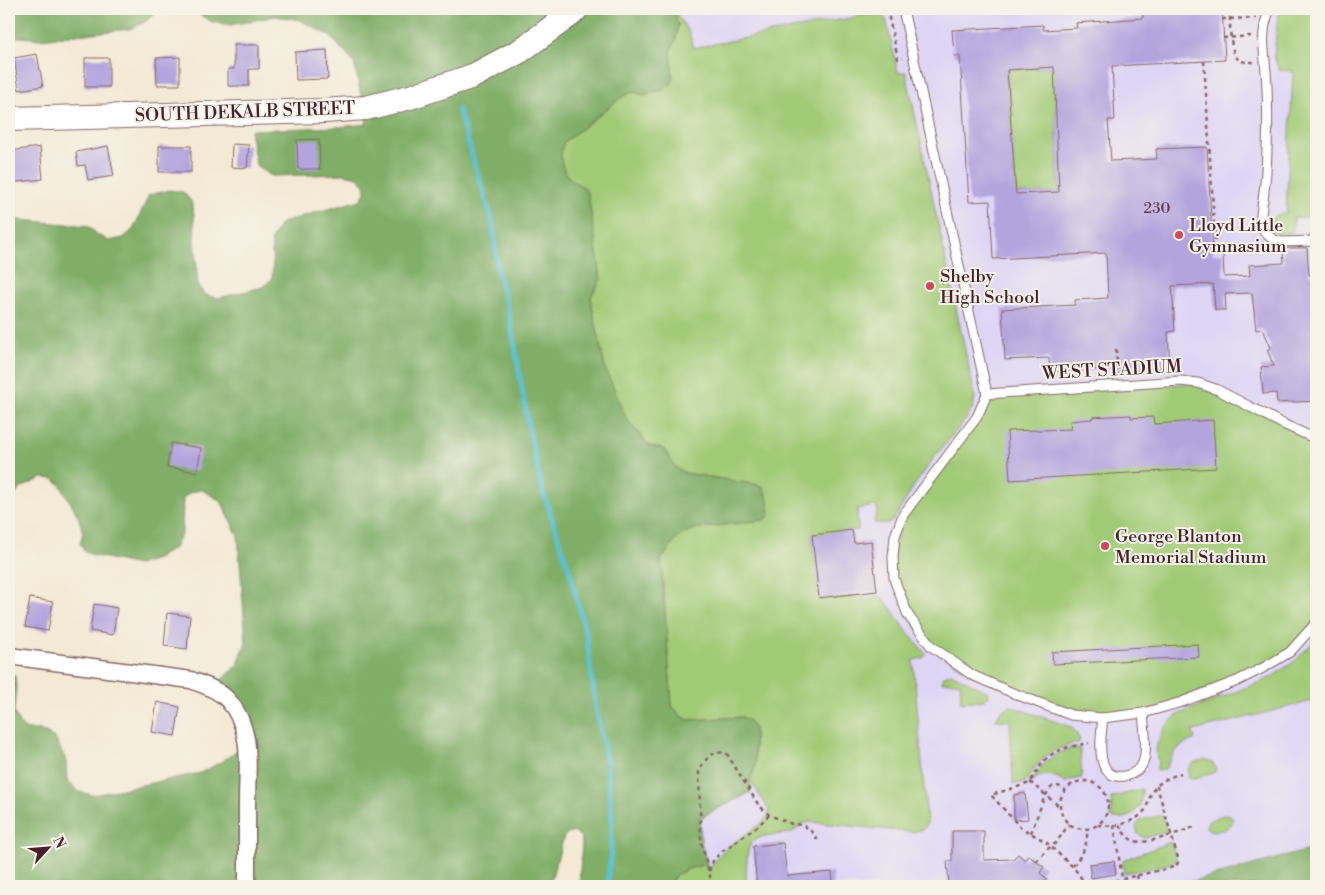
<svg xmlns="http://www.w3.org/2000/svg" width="1325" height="895" viewBox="0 0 1325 895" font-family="'Libre Bodoni',serif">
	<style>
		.built { fill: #ded5f5 }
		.green { fill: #a1ca76; stroke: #767450 }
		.forest { fill: #80ae67; stroke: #656649 }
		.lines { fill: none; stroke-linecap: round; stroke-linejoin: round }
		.stream { stroke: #5ac2d7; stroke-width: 4.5 }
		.building { fill: #b4a4de; fill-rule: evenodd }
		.service-casing { stroke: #856666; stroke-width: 11 }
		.minor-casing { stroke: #856666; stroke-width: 19 }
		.secondary-casing { stroke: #856666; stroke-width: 26 }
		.path { stroke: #856666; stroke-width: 2.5; stroke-dasharray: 4 4; stroke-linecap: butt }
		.service { stroke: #fff; stroke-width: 9 }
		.minor { stroke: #fff; stroke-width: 16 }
		.secondary { stroke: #fff; stroke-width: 24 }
		.poi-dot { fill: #d1495b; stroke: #f7f3e8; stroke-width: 2 }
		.labels { text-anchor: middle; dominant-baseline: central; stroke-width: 4; stroke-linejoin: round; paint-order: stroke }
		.number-label { font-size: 15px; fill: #644058 }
		.street-label { font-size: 18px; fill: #4a1f2b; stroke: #f7f3e8 }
		.poi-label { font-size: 18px; fill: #4a1f2b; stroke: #f7f3e8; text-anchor: start }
	</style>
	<rect width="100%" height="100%" fill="#f7f3e8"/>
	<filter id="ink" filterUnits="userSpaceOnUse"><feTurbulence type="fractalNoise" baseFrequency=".02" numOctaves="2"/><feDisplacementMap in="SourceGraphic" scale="10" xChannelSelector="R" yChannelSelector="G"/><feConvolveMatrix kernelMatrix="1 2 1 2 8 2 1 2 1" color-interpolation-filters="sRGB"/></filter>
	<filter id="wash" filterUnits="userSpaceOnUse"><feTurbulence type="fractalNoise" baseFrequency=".0096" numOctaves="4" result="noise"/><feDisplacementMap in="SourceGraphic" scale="20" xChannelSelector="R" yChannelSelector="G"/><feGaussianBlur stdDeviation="1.12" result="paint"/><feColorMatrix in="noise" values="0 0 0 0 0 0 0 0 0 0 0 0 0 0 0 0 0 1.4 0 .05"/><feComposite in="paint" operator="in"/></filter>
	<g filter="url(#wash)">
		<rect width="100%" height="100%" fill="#f3e9d4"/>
		<polygon class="built" points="600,9 1316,9 1316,848 1190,882 1191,886 667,886 707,863 701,842 700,818 751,792 750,780"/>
		<g class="green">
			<path d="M673,9l16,23 4,16 183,-35 5,2 5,4 12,54 8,-1 69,325 -2,11 -6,10 -34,41 -19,27 -21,35 -4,2h-14l-1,-2 4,-12 -3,-3 -18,3 1,21 -46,5 7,63 60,-2 6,4 21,30 20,24 -3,4 -10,2 14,163c-2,7 -9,7 -15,9l-102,-10c-11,1 -11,7 -19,11 -10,2 -31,1 -38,8 -8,6 -6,32 -7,42l-2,3h-77l9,-11 15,-7 16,-4 2,7c9,-24 37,-34 55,-50l4,-6 1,-5 -19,-30 5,-12 -1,-39 -11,-12 -54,3 -8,-4 -9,-10 -11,-146 17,-23 15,-8 70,-9 1,-33 -5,-2 -74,-12 -10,-6 -11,-18 -14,-3 -23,-26 -22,-52 -13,-62 -1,-10 8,-12 -15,-97c-4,-2 -11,-5 -14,-9 -10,-10 -11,-24 -6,-36l59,-46 10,-4 12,3 26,-37v-9l5,-9 2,-16z"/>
			<polygon points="1281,9 1316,9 1316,216 1294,218 1293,230 1291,233 1277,234 1271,231 1270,222 1275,216 1286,213 1293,71 1279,70 1274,56 1278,13"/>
			<polygon points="1054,67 1059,192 1016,194 1007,70"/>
			<polygon points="1198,383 1316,439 1316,623 1290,652 1263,668 1143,713 1071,715 972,675 931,646 908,615 894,579 893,557 903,515 977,417 987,394"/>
			<path d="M1316,639v61l-123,31 2,8c-11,5 -20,9 -25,21 -2,4 -3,7 -6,10l-8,1 2,-8 -2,-11 1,-7 8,-18 12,-12 93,-37 25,-17z"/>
			<polygon points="951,673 988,692 989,696 984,700 961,702 960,682 942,682 944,676"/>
			<path d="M1010,706l61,21 4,4 5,9 -2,3c-30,7 -37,15 -53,40l-12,1 -3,-64h-15l5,-8z"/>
			<path d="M1072,748h8l2,30 -12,2 -5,3c-11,-10 -21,-10 -33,-2 10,-18 19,-26 40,-33z"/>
			<path d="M1205,760l7,2 4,6 -1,4 -20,7h-5c-6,-13 4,-18 15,-19z"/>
			<path d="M1142,789c1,20 -11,34 -32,28l2,-7 -1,-12z"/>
			<path d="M1226,814l4,1 2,2 1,4c-5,10 -14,11 -24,9l-3,-3 2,-6z"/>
			<polygon points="1162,815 1167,831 1144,838 1138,834 1136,826 1141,820"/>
			<polygon points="1171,842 1177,861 1153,868 1124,873 1123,860"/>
		</g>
		<g class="forest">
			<polygon points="9,9 162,9 157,11 145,22 130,29 40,39 9,36"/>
			<path d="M190,9h188l15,4 19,-4h261l5,15 -2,16 -5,9 2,30 -2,5 -8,6 -18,5 -12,-3 -10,4 -59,46c-5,12 -4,29 8,38 6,5 11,6 16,13l13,86 -10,17 1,10 13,62 22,52 22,26 15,3 11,18 10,6 74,12c10,5 9,20 11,30l-3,3 -4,2 -70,9 -15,8 -17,23 11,146 9,10 8,4 54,-3 6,4 5,8 1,39 -5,12 1,12 -51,26 1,24 6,22 -16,4 -15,7 -9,11h-88l3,-43 -2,-7 -6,-4 -6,1 -4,4 -15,49h-540v-214l6,4 1,11 -2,26 6,12 7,5h13l15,8 11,22 1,21 12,11 14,3 107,-22 21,-11 28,-20 -33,-57 22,-21 8,-22 -8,-106 -17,-35 -19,-11 -11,2 -8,6 -1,35 -8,15 -17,11 -19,6 -46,-10 -8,-4 -4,-8 3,-10 -5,-17 -17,-30 -7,-7 -12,-1 -21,10 -12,15v-284l79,7 10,9 11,6 14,-3 10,-8 16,-35 21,-5 13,2 8,9 3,14 4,71 7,9 13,3 45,-11 9,-8 1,-16 -2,-23 9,-16 9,-4 71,-20 5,-7v-8l-7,-8 -14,-3 -72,2 -9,-5 -7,-6 -6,-35 88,-3 29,-3 -13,-61 -24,-27 -30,-16 -25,-4 -44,9 -19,-3z"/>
			<polygon points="1316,848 1316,886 1191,886 1190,882"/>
		</g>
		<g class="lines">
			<polyline class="stream" points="458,109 493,223 498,272 509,312 529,429 543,492 569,569 587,639 596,709 607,762 612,817 611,853 607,886"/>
		</g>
		<g id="blocks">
			<g class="building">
				<path d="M1142,9h80l3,51 -113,6 3,54h-7l3,41 46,-2 -1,-10 51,-2 6,107 10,-1 1,24 26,-1 -1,-11 35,-2 -1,-15h24l2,27 7,-1v127l-39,2 -1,-10 -13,1 -2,-27 13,-1 -7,-16 4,-2 -8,-19 -7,1 -4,-37 -27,1 1,16h-11l-2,-26 -41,2 3,45 -7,1 2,36 -49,3v-3l-71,4 -1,-14 -44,2 -3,-51 73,-4v-5l33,-2 -2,-45 -113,6 -3,-58 -21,1 -9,-146h-6l-2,-26 91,-5v5l34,-2 -1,-5 67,-5zM1054,67l5,125 -43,2 -9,-124z"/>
				<polygon points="234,45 259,45 259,69 249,69 249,86 228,86 228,69 234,69"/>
				<polygon points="327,50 328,79 296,80 295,52"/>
				<polygon points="37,54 43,86 19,90 14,58"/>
				<polygon points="180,57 180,85 157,85 156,58"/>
				<rect x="85" y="58" width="24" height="29"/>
				<polygon points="319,139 320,169 298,169 297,140"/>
				<polygon points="232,144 249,145 247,168 231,167"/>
				<polygon points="108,146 114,176 88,180 85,165 78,166 76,152"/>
				<rect x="159" y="146" width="32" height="26"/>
				<polygon points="40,147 43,179 9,183 9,151"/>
				<polygon points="1131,415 1131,418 1153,417 1154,424 1213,420 1216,468 1010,480 1007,431 1071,429 1070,421 1092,419 1092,417"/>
				<polygon points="171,443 201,448 197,472 167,467"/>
				<polygon points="852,530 854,543 871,541 877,591 819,598 812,535"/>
				<polygon points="30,598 53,602 48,631 25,627"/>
				<polygon points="94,604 117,608 113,635 90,631"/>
				<polygon points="167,613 190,616 187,649 164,646"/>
				<polygon points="1198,644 1199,657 1053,664 1052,652"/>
				<polygon points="157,702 180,707 175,736 152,732"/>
				<polygon points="1025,793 1028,819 1014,820 1014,795"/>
				<polygon points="952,831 984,831 984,860 1013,859 1018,854 1025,860 1028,855 1044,867 1040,873 1047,879 1042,886 997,886 992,882 949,884 947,861 952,861"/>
				<polygon points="783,843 787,876 832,872 833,886 757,886 753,846"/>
				<polygon points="1114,861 1116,874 1091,878 1089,864"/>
			</g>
		</g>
	</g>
	<g filter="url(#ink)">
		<use href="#blocks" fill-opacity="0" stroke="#856666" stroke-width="1"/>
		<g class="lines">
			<defs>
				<g id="service">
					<polyline points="903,9 987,394 977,417 903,515 895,536 893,557 894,579 908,615 931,646 972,675 1013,693 1071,715 1103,718 1143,713 1182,702 1237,681 1263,668 1290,652 1316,623"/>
					<path d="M1270,9c-8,18 -7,33 -5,52 4,37 3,74 1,111 -1,11 -2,23 -4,34 0,5 -2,10 -1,15 1,11 10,19 20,21l35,-1"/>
					<polyline points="987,394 1180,381 1198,383 1218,390 1283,424 1316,439"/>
					<path d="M1103,718c-2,18 -10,63 22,58 7,-1 15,-7 18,-13 5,-15 1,-35 0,-50"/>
				</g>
				<path id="minor" d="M9,656l182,24c13,5 28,10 37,20 26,30 19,66 19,102 0,28 0,56 0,84"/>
				<polyline id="secondary" points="9,119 323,111 366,108 410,97 473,76 520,51 571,14 576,9"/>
			</defs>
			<use href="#service" class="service-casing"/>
			<use href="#minor" class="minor-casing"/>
			<use href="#secondary" class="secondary-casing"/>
			<g class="path">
				<polyline points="887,9 898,59 903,58"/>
				<path d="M1230,9c0,11 -1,43 8,50 5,4 11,3 16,3"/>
				<polyline points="1222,19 1256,18"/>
				<polyline points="1223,38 1252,36"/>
				<polyline points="1204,61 1216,254"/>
				<polyline points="1116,349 1118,375"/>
				<circle cx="1084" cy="805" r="24"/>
				<polyline points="1030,782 1060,807"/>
				<path d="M1098,825c15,3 38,-2 47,-15 4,-7 4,-15 9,-21 7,-9 17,-12 27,-16"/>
				<polyline points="1114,825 1122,878"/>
				<path d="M1119,825c3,5 6,11 13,15 13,7 50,-9 65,-14"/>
				<path d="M1031,833c4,-9 14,-45 23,-47 4,-1 8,2 11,3"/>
				<polyline points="1036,861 1051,846 1056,843 1069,824"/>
				<path d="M1073,866c10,-13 15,-20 14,-38"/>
				<polyline points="709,871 713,861 720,853 758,826 769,815"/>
				<polyline points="1137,875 1139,886"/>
				<path d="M711,886l-1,-10 -9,-34 -2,-70c5,-12 14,-24 28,-18l31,50 11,11 23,9 11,1 7,5 8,10"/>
				<path d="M1086,886l-4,-7 -8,-11 -28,-26 -26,-15 -29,-32 36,-11 3,-2c5,-7 9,-15 14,-21 12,-13 30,-15 45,-18"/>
				<path d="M1091,886l83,-19c4,-3 5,-5 4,-9l-21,-72"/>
			</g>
			<use href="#service" class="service"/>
			<use href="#minor" class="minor"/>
			<use href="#secondary" class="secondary"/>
		</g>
	</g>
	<g class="poi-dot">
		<circle cx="1179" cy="235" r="5"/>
		<circle cx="930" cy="286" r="5"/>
		<circle cx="1105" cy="546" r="5"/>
	</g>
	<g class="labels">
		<g class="number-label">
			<text x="1157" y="208">230</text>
		</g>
		<g class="street-label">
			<text transform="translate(245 112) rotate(-2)">SOUTH DEKALB STREET</text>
			<text transform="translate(1112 370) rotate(-3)">WEST STADIUM</text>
		</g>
		<g class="poi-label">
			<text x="1189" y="225">Lloyd Little<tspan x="1189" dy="21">Gymnasium</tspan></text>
			<text x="940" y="276">Shelby<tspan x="940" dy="21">High School</tspan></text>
			<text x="1115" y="536">George Blanton<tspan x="1115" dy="21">Memorial Stadium</tspan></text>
		</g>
	</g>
	<rect width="1325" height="895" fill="none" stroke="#f7f3e8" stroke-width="30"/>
	<g transform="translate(48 848) rotate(64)" stroke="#f7f3e8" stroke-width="4" paint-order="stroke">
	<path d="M0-4L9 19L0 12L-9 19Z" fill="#4a1f2b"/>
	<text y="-8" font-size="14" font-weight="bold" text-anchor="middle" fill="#4a1f2b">N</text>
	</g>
</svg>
